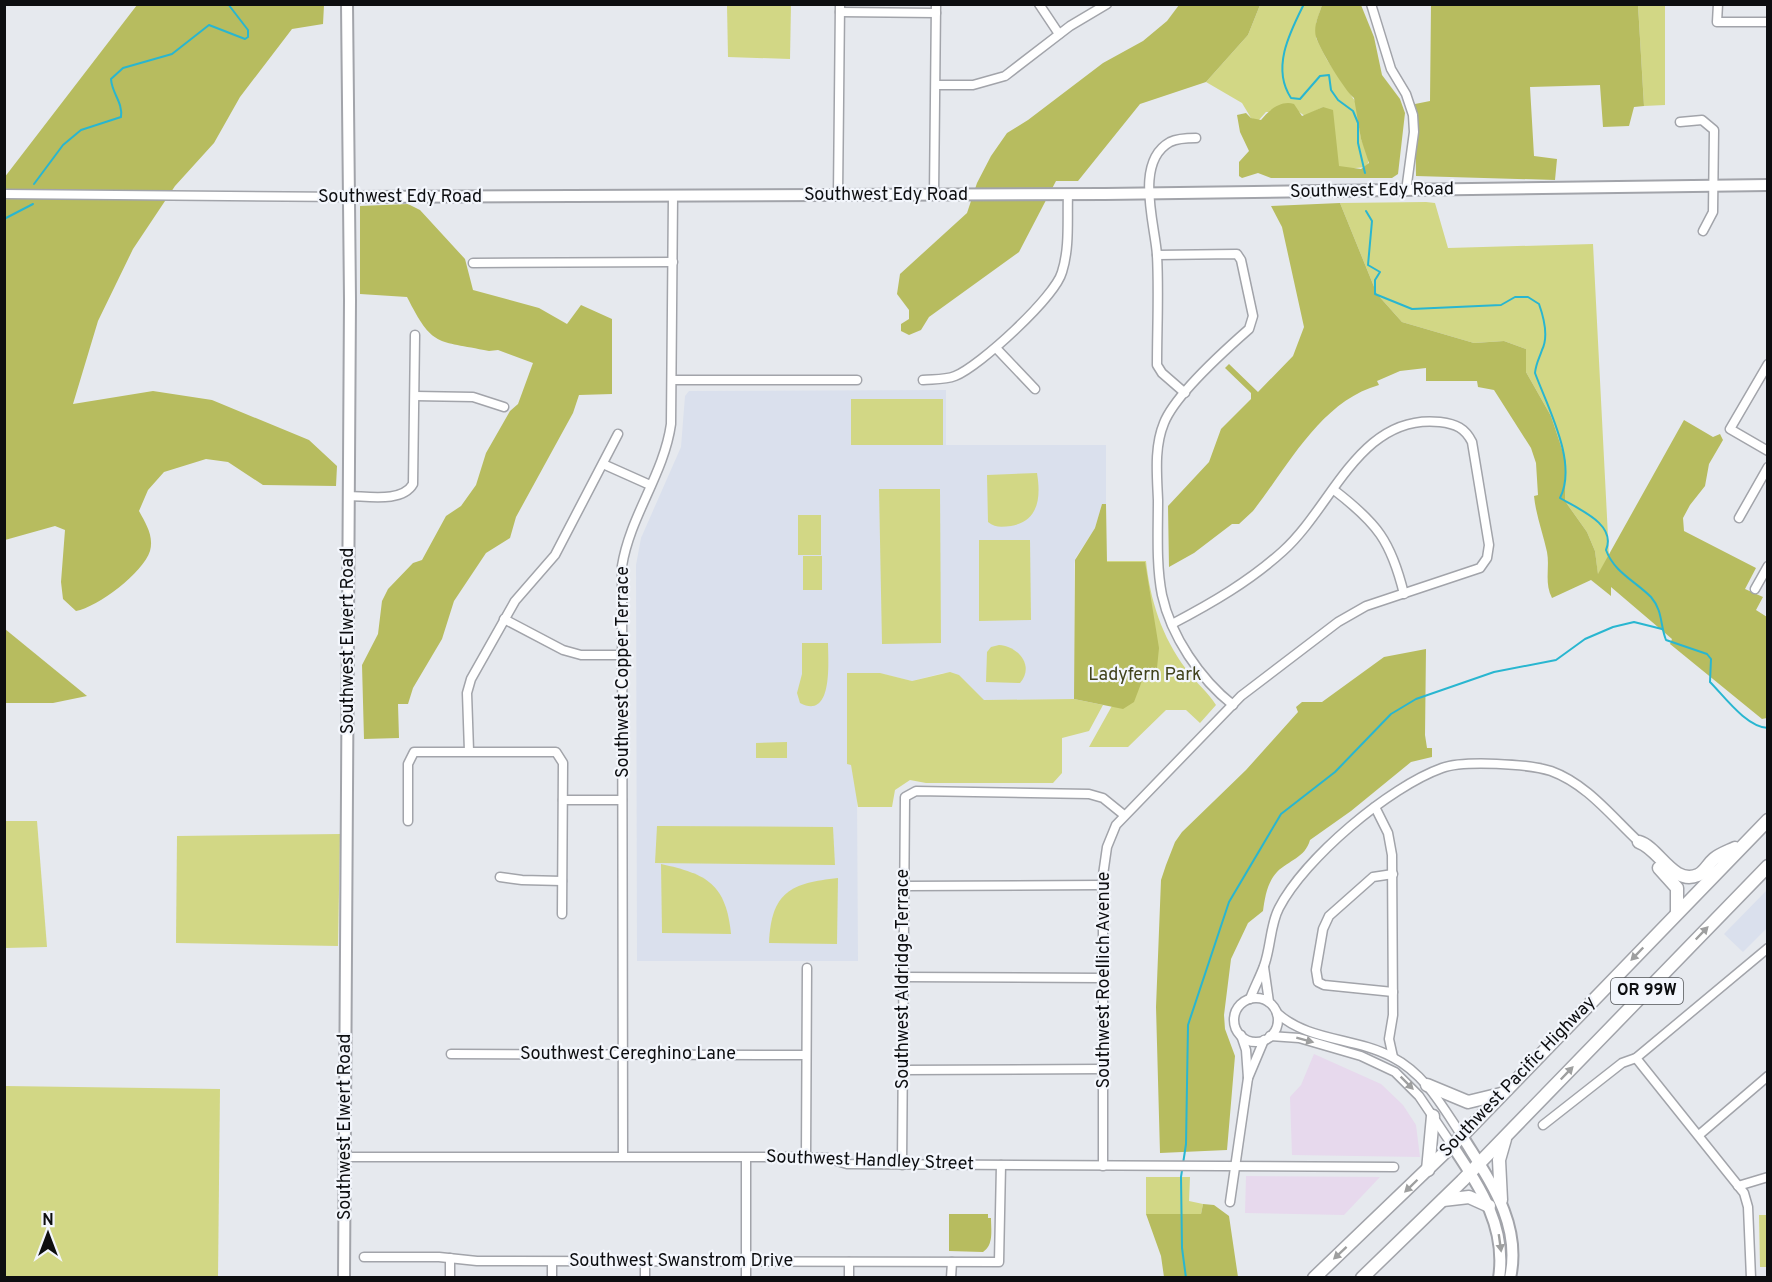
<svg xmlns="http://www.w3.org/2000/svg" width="1772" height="1282" viewBox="0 0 1772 1282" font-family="Overpass,sans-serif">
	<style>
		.commercial { fill: #e7d9ed }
		.built { fill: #dae0ed }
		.green { fill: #d2d785 }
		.forest { fill: #b7bc5f }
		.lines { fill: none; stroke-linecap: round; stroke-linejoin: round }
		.stream { stroke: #29b6d0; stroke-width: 2 }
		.minor-casing { stroke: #a2a4aa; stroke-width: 11 }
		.major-casing { stroke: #a2a4aa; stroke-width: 14 }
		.highway-casing { stroke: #a2a4aa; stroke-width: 15 }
		.minor { stroke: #fff; stroke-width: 8 }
		.major { stroke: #fff; stroke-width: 10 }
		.highway { stroke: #fff; stroke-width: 12 }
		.oneway { fill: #9e9f9f }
		.labels { text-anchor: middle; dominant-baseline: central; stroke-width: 4.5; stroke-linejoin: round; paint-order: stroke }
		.shield { fill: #f3f6fc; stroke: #525457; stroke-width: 1.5 }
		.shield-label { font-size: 16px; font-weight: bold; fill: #0d0e10 }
		.street-label { font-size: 18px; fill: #0d0e10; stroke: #f3f6fc }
		.park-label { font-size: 18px; fill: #41431c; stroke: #f3f6fc }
	</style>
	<rect width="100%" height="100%" fill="#e6e9ee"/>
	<g class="commercial">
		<polygon points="1314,1054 1381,1084 1403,1105 1416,1125 1420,1157 1292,1155 1290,1097 1301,1085"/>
		<polygon points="1246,1176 1380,1177 1344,1215 1245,1213"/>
	</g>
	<g class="built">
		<polygon points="946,390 946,445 1106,445 1106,504 1102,504 1095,528 1076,557 1074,564 1074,699 983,700 953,673 943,673 912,681 883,674 851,765 857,793 858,961 637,961 636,565 641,538 681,447 685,396 689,391"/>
		<polygon points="1767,890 1767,928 1743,952 1724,934"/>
	</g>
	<g class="green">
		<polygon points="727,5 791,5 790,59 728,57"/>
		<polygon points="1260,5 1322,5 1316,23 1316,38 1327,60 1357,104 1361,139 1369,158 1367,167 1344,169 1338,166 1323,107 1305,116 1299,112 1266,112 1258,121 1251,118 1242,103 1206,82 1248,35"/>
		<polygon points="1638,5 1665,5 1665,105 1644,106"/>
		<polygon points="1426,202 1435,203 1448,248 1593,244 1609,556 1598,575 1595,551 1587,532 1565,501 1566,461 1551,416 1526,372 1526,349 1504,341 1474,343 1402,322 1377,294 1340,203"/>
		<rect x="851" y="399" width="92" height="46"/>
		<path d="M1037,473c4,24 2,48 -26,53 -9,1 -16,2 -23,-4l-1,-47z"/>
		<polygon points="879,489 940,489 941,643 882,644"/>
		<rect x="798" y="515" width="23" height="40"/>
		<polygon points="979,540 1030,540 1031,620 979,621"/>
		<polygon points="822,556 822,590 803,590 803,556"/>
		<path d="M1106,561h40c4,39 16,76 40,108 9,13 22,23 30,36l-16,18 -14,-13h-20l-38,37h-39l24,-43z"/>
		<path d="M802,643h26c0,16 6,78 -28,60l-3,-10 5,-19z"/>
		<path d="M999,645c19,1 36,21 21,38l-34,-1 1,-30 4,-5z"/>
		<polygon points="950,672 959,675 984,700 1074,699 1103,705 1089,731 1062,738 1062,773 1053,783 926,783 910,780 895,790 892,807 858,807 851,765 847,764 847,673 880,673 912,681"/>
		<polygon points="787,742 787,758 756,758 756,743"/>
		<polygon points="4,821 37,821 47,947 5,948"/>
		<polygon points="657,826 833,827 835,865 655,863"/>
		<polygon points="340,834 338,946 176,943 177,836"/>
		<path d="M661,864c46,10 65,20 70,70l-69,-1z"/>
		<path d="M838,878l-1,66 -68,-1c2,-51 22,-60 69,-65z"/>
		<polygon points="5,1086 220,1089 218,1277 5,1277"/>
		<polygon points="1146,1177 1190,1177 1189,1201 1203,1204 1201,1214 1146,1214"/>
		<polygon points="1759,1215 1767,1215 1767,1267 1760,1267"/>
	</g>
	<g class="forest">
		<path d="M137,5h187l-1,19 -31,5 -52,68 -26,46 -39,43 -42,63 -35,72 -25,83 80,-13 59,9 97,40 28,26 -1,20 -73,-1 -35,-23 -22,-3 -42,13 -16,18 -9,21c7,13 15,25 11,40 -7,22 -52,56 -74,60l-13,-12 -2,-17 4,-52 -10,-4 -50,14 -1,-362z"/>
		<polygon points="1179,5 1260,5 1248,35 1206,82 1140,104 1078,181 1056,181 1019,252 929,317 921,330 909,335 901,331 901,324 909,319 909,310 897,294 900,274 967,213 977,183 991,156 1007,133 1028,120 1103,63 1143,41 1167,21"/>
		<path d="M1322,5h39l13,32 8,38 18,24 5,14 -7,61 -6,4h-121l-13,-5 -16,5 -3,-2v-14l10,-11 -9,-19 -3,-17 9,-2 5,5 10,2c8,-10 20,-20 33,-16l8,12 21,-9 10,3 6,56 22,3 8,-6 -8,-24 -7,-41c-9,-7 -34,-48 -38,-61 -3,-11 3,-22 6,-32z"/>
		<polygon points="1431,5 1638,5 1644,106 1634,107 1629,126 1603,127 1600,85 1530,87 1534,156 1557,159 1555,180 1416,176 1415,104 1430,101"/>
		<path d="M1340,203l37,91 25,28 72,21 30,-2 22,8v23l25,44 15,45 -1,40 22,31 8,19 3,23 86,-154 29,17 7,-3 3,6 -14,24 -4,22 -15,19 -7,13 1,13 72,37 -11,21 18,8 -7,13 11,7v101l-5,1 -92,-75 2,-5 -61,-52v9l-20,-16 -39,18c-8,-15 -2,-31 -5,-46 -4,-19 -11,-36 -13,-56l4,-1 -2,-32 -5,-15 -37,-58 -16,-3 -1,-6h-51v-13l-26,3 -23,10 2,4c-58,16 -90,80 -126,126l-14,13h-7l-38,29 -25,14 -1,-61 41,-44 12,-33 30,-30v-6l-26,-25 4,-4 29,28 35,-36 11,-29 -22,-100 -11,-21z"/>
		<path d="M408,204l12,6 45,49 8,31 66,18 28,16 14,-19 31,14v75l-33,1 -6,18 -57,104 -6,21 -24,15 -32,48 -12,38 -29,49 -5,16h-10l1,34 -35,1 -2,-74 16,-31 4,-33 6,-12 25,-26 9,-3 24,-44 15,-10 15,-21 10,-32 24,-42 8,-7 15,-41 -35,-13 -9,1c-53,-11 -56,-3 -82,-54l-47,-3v-88z"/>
		<polygon points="1102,504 1106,504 1107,562 1145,562 1159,648 1157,668 1145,673 1134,702 1123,709 1074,699 1075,560 1095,528"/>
		<polygon points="5,629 87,696 53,703 5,703"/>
		<path d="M1426,649l-1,86 2,13h5v9l-21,5 -60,49 -41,29c-5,18 -21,20 -33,32 -10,11 -12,25 -14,39l-15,12 -17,36 -7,56 1,14 10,27 -8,94 -67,3 -4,-146 5,-127 5,-15 9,-23 7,-10 64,-62 52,-58 -2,-5 6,-5h20l62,-45z"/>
		<polygon points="1203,1204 1214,1205 1229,1216 1238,1277 1164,1277 1161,1256 1146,1214 1201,1214"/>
		<path d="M949,1214h39v4h3c0,12 3,27 -8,34l-34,-1z"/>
	</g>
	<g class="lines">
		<g class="stream">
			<path d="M1304,4c-14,28 -33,64 -13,94l9,1 20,-23 9,-1 2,15 7,10 15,11 5,12v20l7,30"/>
			<path d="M34,184l29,-39 18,-15 40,-13c2,-15 -9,-23 -10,-38l12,-11 49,-14 37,-29 36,14 3,-2v-7l-20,-26"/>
			<path d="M1366,211l6,10 -4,44 12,7 -5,8v14l37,15 89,-4 14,-8h13l11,7c5,14 10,32 3,46 -3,9 -6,13 -7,23 13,35 43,90 25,125 18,11 57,26 46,52 8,22 29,31 45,47 12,14 9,28 15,43l41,14 4,5 -1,23c14,14 36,45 58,46"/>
			<polyline points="4,219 33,204"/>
			<polyline points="1186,1278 1182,1248 1181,1177 1186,1144 1188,1025 1229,902 1281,814 1335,772 1391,714 1416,699 1494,672 1556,660 1585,639 1613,627 1634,622 1662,629"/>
		</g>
		<defs>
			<g id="minor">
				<polyline points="1039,4 1059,34"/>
				<polyline points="1371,4 1391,69 1406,94 1413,115 1414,132 1406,191"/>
				<polyline points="1718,4 1717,22 1768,22"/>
				<polyline points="840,12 936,13"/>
				<polyline points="936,85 973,85 1005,76 1070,26 1107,4"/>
				<polyline points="1680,122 1702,120 1714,130 1713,212 1703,231"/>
				<polyline points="4,194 349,197"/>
				<polyline points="838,195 840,4"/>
				<polyline points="934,195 936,4"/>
				<path d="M1157,255l80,-1 4,6 12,56 -4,13c-24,21 -74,66 -85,94 -10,24 -7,52 -6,77 0,31 -2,65 4,95 9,41 38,84 71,110"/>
				<polyline points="473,263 673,262"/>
				<polyline points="996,348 1035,389"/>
				<polyline points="1768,364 1730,429 1768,451"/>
				<polyline points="673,380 857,380"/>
				<path d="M923,380c10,-1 22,0 32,-4 25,-10 100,-79 107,-104 8,-25 5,-53 6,-78"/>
				<path d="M1185,393l-23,-20 -5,-8c0,-36 2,-74 0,-110 -2,-31 -23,-93 13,-113 8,-4 18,-4 26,-4"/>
				<polyline points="415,396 473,397 504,407"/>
				<polyline points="603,464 650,485"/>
				<path d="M1334,490c43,33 57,51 70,104"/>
				<path d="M348,496c19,0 54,7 65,-12l2,-149"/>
				<polyline points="1739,518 1768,467"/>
				<polyline points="1755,589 1768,566"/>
				<polyline points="504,619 563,650 581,655 622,655"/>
				<polyline points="469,751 467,693 471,679 515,601 555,555 618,434"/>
				<polyline points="563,800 622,800"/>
				<polyline points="1375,807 1388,833 1392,855 1393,1015 1389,1039 1393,1057"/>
				<polyline points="408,821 408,764 414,752 556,752 563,763 562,914"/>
				<polyline points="1393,874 1373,877 1329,916 1323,929 1316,970 1318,982 1324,985 1393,992"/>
				<polyline points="500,877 522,880 562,881"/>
				<polyline points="904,886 1103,885"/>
				<polyline points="1264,967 1269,1002"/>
				<polyline points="902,977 1102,978"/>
				<circle cx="1256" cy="1020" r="22"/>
				<path d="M1250,999c4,-11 10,-22 14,-33 7,-19 6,-41 15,-58 26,-50 110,-121 163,-140 22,-8 87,-4 109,3 36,13 61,46 88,71"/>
				<path d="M1277,1013c32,29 78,24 115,44 33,17 50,49 70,79"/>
				<polyline points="1241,1035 1246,1050 1248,1078"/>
				<polyline points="1270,1036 1299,1038 1361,1056 1395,1072 1419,1096 1452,1145"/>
				<polyline points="451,1054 805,1055"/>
				<polyline points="1636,1058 1744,1193 1748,1207 1751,1278"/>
				<polyline points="903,1070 1103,1069"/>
				<polyline points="1543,1125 1622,1063 1636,1058 1768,948"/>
				<polyline points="1699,1135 1768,1076"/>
				<path d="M623,1156l-1,-590c8,-50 42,-92 49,-142l2,-228"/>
				<polyline points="345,1157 793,1157 827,1158 847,1164 1394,1167"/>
				<polyline points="806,1157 807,968"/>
				<polyline points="902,1165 905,797 916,791 1089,794 1103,798 1124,815"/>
				<path d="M1103,1166v-291l4,-28 9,-22 125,-129 97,-74 28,-16 114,-38 7,-10 2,-13 -17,-103c-7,-14 -16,-18 -32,-20 -80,-9 -107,84 -157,129 -33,30 -71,52 -111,73"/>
				<polyline points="1738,1186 1768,1177"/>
				<polyline points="1230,1202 1248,1078 1264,1040"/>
				<polyline points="364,1257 439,1257 477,1261 999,1262 1001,1165"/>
				<polyline points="645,1261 645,1278"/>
				<polyline points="450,1278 450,1258"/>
				<polyline points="552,1278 552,1262"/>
				<polyline points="746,1278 746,1158"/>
				<polyline points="849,1278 849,1262"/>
				<polyline points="951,1278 952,1262"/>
			</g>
			<g id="major">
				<polyline points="349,197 1105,194 1768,185"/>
				<path d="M1462,1136c27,44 60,87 48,142"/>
				<path d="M1452,1145c27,41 55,81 47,133"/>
				<polyline points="344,1278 350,300 347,4"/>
			</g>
			<g id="highway">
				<path d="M1639,842c20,6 34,44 59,33 7,-3 10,-11 16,-16 6,-5 15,-8 21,-11"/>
				<polyline points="1659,868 1677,888 1677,912"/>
				<polyline points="1427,1085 1468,1102 1501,1094"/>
				<polyline points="1428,1170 1433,1116"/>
				<polyline points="1443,1200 1469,1197 1489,1206"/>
				<polyline points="1501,1200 1499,1160 1505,1139"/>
				<polyline points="1314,1278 1462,1136 1768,820"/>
				<polyline points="1362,1278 1462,1181 1768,866"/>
			</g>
		</defs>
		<use href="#minor" class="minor-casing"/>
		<use href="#major" class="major-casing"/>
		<use href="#highway" class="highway-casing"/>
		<use href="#minor" class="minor"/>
		<use href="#major" class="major"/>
		<use href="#highway" class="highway"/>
	</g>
	<defs><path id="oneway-solid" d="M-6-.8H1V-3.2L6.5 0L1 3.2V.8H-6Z" transform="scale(1.5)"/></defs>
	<g class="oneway">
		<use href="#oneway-solid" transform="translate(1702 933) rotate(-46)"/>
		<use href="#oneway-solid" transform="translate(1637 954) rotate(134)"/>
		<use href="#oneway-solid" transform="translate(1305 1040) rotate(15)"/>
		<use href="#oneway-solid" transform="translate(1567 1073) rotate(-46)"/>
		<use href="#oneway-solid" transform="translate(1407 1083) rotate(45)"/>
		<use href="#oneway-solid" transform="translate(1411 1186) rotate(136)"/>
		<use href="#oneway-solid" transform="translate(1500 1243) rotate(82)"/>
		<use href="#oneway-solid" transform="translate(1340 1253) rotate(137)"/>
	</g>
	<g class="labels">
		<rect class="shield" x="1611" y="978" width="72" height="26" rx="4.5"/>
		<g class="shield-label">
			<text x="1647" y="991">OR 99W</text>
		</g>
		<g class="street-label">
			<text transform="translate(1372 191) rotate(-1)">Southwest Edy Road</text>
			<text x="886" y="195">Southwest Edy Road</text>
			<text x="400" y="197">Southwest Edy Road</text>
			<text transform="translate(348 641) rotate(-90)">Southwest Elwert Road</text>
			<text transform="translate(623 672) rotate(-90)">Southwest Copper Terrace</text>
			<text transform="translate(903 979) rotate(-90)">Southwest Aldridge Terrace</text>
			<text transform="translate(1104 980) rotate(-90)">Southwest Roellich Avenue</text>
			<text x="628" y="1054">Southwest Cereghino Lane</text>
			<text transform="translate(1518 1077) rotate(-46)">Southwest Pacific Highway</text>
			<text transform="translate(345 1127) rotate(-90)">Southwest Elwert Road</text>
			<text transform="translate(870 1161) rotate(2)">Southwest Handley Street</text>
			<text x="681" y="1261">Southwest Swanstrom Drive</text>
		</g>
		<g class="park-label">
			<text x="1145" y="675">Ladyfern Park</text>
		</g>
	</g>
	<rect width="1772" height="1282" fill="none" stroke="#0d0e10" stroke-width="12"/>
	<g transform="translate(48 1234)" stroke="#f3f6fc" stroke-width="4.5" paint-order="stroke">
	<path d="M0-4.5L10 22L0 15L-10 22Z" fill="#0d0e10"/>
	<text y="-9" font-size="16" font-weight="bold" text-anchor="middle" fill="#0d0e10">N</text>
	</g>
</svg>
